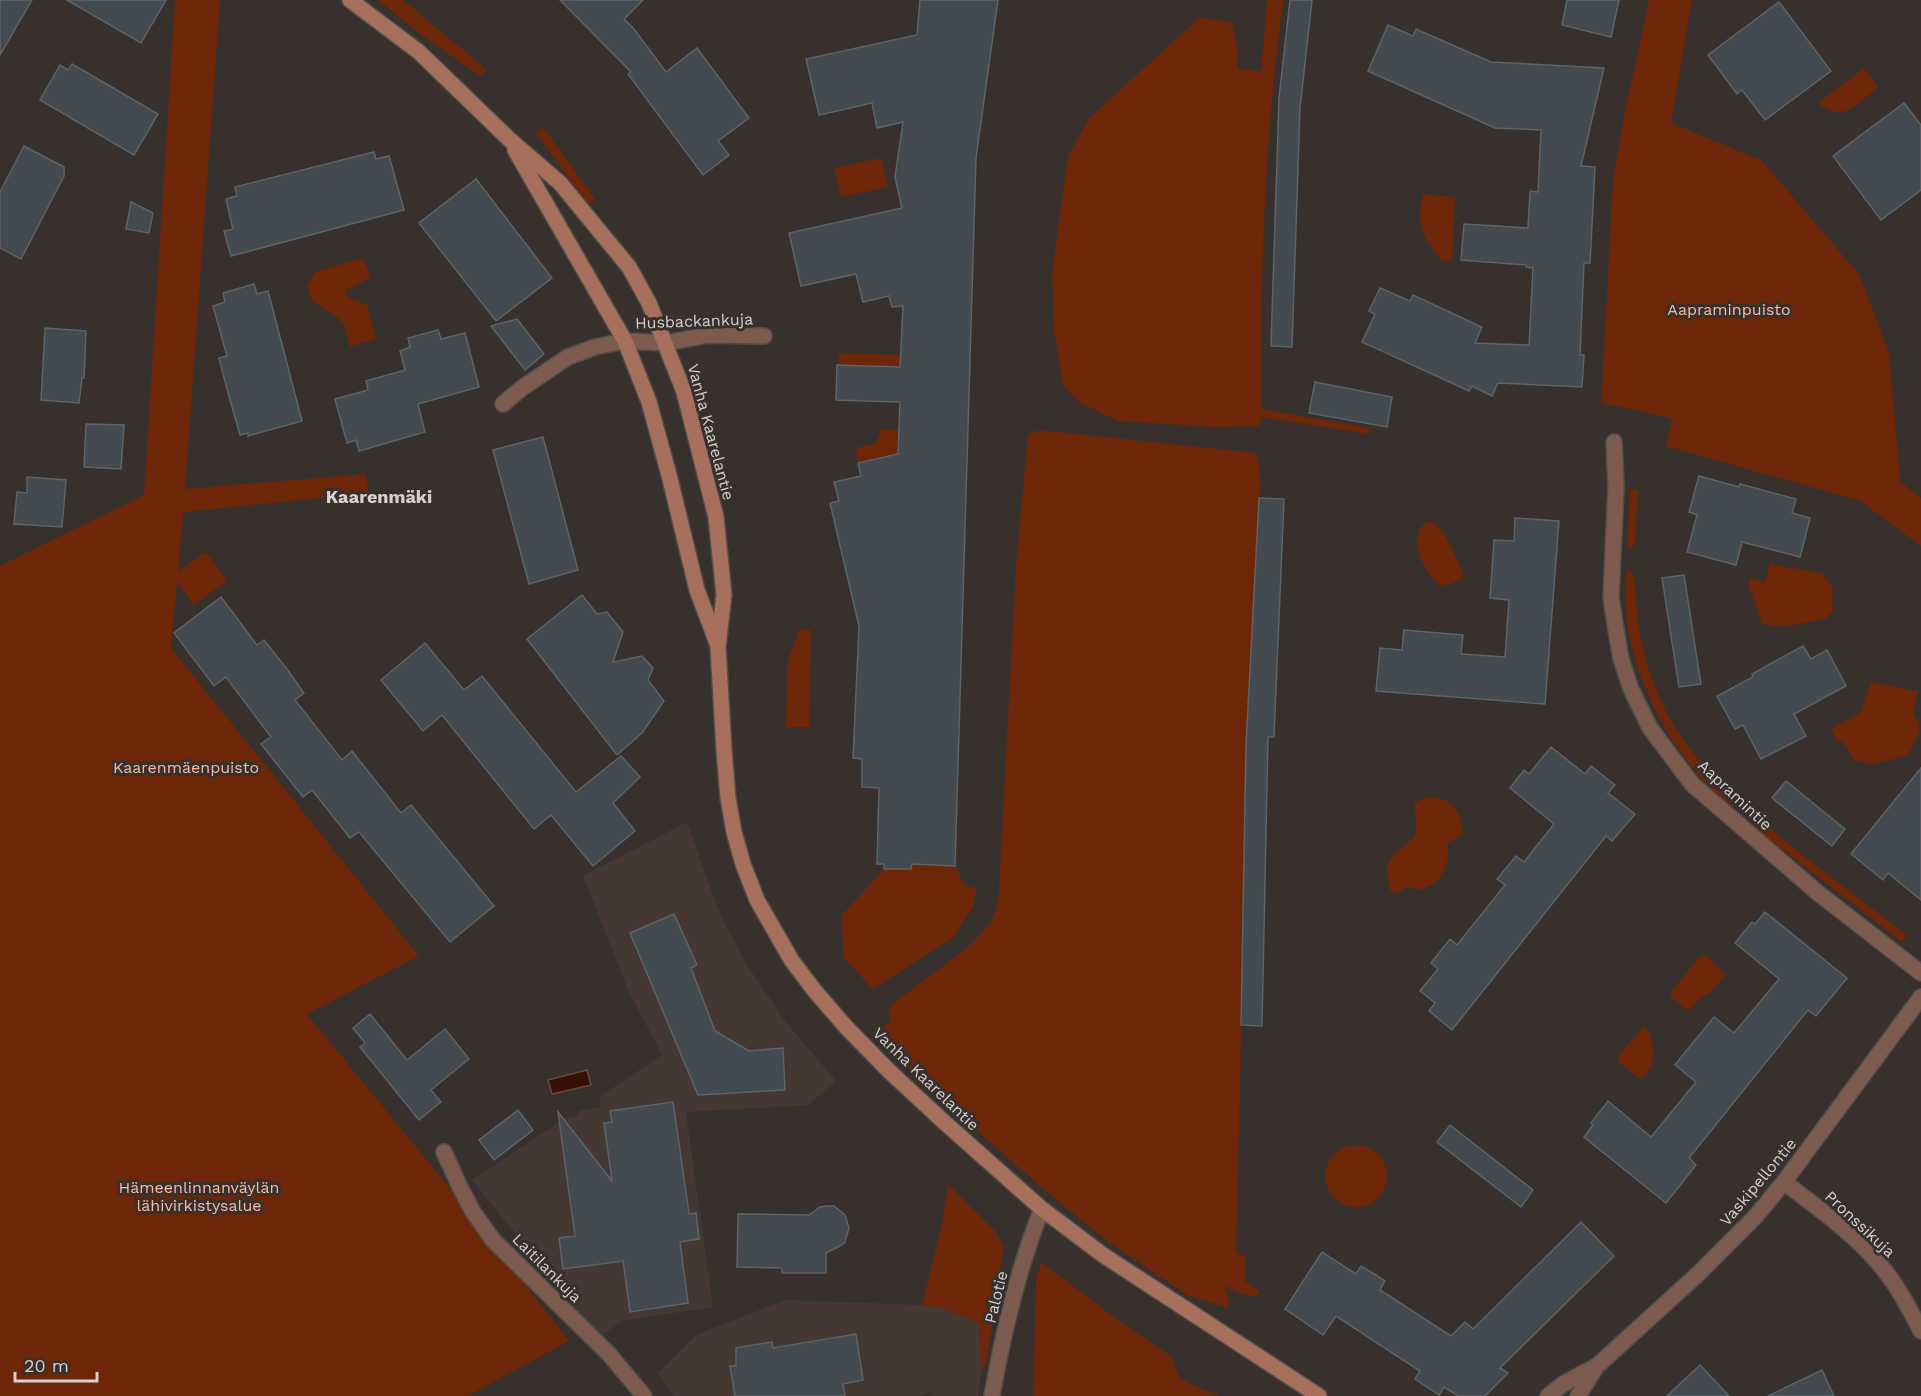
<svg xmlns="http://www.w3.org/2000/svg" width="1921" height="1396" viewBox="0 0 1921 1396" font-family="'Work Sans',sans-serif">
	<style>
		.built { fill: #453732 }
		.green { fill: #6d2708 }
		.water { fill: #371003; stroke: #664a40; stroke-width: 1.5 }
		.building { fill: #444b50; stroke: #5d6469; stroke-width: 1.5 }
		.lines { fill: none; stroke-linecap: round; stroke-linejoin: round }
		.minor-casing { stroke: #534d4a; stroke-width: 18 }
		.secondary-casing { stroke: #534d4a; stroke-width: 18 }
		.minor { stroke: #7d5b4e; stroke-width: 15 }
		.secondary { stroke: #a7705d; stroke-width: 15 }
		.labels { text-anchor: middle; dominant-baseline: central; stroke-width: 6; stroke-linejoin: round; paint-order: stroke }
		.park-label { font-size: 16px; fill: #fdbaa2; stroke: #37302d }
		.street-label { font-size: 16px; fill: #d5d0ce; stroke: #37302d }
		.neighbourhood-label { font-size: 18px; font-weight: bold; fill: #d9cfcc; stroke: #37302d }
	</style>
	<rect width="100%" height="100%" fill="#37302d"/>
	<g class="built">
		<polygon points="687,822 714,898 724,922 745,962 785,1021 836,1081 808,1105 686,1112 713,1307 622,1321 599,1338 472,1180 566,1118 579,1115 579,1111 601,1107 599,1097 662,1055 628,990 583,876"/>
		<polygon points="786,1300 922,1305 946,1309 979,1323 981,1369 978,1396 934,1396 929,1392 921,1396 673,1396 658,1373 696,1335"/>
	</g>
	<g class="green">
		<polygon points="175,0 220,0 185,489 365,474 369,493 183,512 178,571 206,552 227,581 194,605 177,582 171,648 419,956 307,1014 453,1192 569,1341 467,1396 0,1396 0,566 144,495"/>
		<polygon points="378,0 403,0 487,70 480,76 419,33"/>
		<path d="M1267,0h16c-18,136 -23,272 -22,409l108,19v6l-108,-17 -1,9 -46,1 -96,-6 -38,-18 -17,-18 -9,-55 -2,-58 16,-116 21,-38 111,-101 32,6 6,29 -1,17 24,2z"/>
		<polygon points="1649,0 1692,0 1671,123 1761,160 1859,274 1889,353 1900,481 1921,499 1921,546 1861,501 1666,446 1672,418 1601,403 1613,179 1624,116"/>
		<path d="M1864,68l14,19c-22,18 -33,36 -60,16z"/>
		<polygon points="543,127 595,199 588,204 536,133"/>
		<polygon points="881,158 888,187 841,197 834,168"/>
		<path d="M1423,194l32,3 -3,64 -11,-1c-19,-23 -25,-36 -18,-66z"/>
		<polygon points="363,258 371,277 345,291 348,297 367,305 376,339 350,347 344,325 337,317 312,301 307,286 315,272"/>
		<polygon points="840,353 901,355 901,367 837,365"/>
		<polygon points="898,429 897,506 871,460 858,463 856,448 876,443 881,430"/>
		<path d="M1039,430l218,23 4,33 -2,12 -11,238 -12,518 9,1v26l15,10 -4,5c-12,0 -22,-5 -32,-11l5,15 -1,8 -41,-13 -78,-53 -67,-54 -93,-82 -75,-71 18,-15 -4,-6 3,-9 77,-58 14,-14 9,-12 6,-15 2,-16 17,-325 12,-131z"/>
		<polygon points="1630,490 1638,490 1635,543 1633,547 1627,548"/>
		<path d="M1426,522l7,1 10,8 20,41v5c-7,4 -13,9 -21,8 -7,-2 -10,-8 -14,-13 -10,-16 -18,-35 -2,-50z"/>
		<path d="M1770,564l52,9 11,16 -1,14 2,6 -7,9c-22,4 -43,12 -65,6l-10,-30 -4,-8 2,-8 15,4z"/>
		<path d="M1626,572h5l3,5c2,16 2,34 5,51 8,48 28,96 61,133 10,12 22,23 33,34l2,7 -4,8c-51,-49 -91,-111 -103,-182 -3,-18 -2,-37 -2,-56z"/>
		<polygon points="799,630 811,630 809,727 786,727 787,669 788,660"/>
		<polygon points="1871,682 1918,691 1913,712 1919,724 1919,733 1908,755 1870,765 1862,761 1854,761 1849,750 1843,742 1837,741 1831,729 1860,713"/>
		<path d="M1429,797c26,2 31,14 34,37l-15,9v16l-6,15 -8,10 -14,6 -15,-3 -6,6 -9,-2c0,-8 -4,-16 -3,-23 2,-17 26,-23 29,-37 2,-9 -3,-19 -1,-28z"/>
		<polygon points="1758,818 1797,851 1907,935 1902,942 1752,826"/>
		<polygon points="912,864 955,865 964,885 977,888 973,906 954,937 873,989 844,959 841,916 884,869 911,869"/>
		<polygon points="1705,955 1726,974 1710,993 1700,997 1690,1010 1686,1009 1669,995 1698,958"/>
		<polygon points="1643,1027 1650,1032 1653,1052 1652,1067 1641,1080 1619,1062 1618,1056"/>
		<circle cx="1356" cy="1176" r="31"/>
		<polygon points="948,1184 995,1231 1004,1246 986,1364 981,1369 979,1323 946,1309 922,1305 942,1224"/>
		<polygon points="1041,1262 1120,1321 1172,1357 1180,1379 1219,1396 1033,1396 1036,1279"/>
	</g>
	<polygon class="water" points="587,1070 591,1085 552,1094 548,1080"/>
	<g class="building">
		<polygon points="0,0 32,0 0,55"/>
		<polygon points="67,0 166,0 141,43"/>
		<polygon points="560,0 643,0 624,19 634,29 666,72 697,48 749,118 718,141 729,155 703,175 628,74 631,72"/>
		<polygon points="920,0 998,0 976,158 955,866 912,864 911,869 884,869 884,864 877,864 879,788 862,787 862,759 853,758 859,626 830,503 839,501 834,482 861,476 858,463 898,454 900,402 836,400 837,365 900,367 903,306 892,307 889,296 863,302 856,274 801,286 789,233 902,208 895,177 903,122 877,128 872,103 819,115 806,59 917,35"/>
		<polygon points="1290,0 1312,0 1300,108 1292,347 1271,346 1279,98"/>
		<polygon points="1567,0 1619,0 1611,37 1562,25"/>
		<polygon points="1779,2 1831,71 1765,120 1742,90 1737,94 1708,55"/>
		<polygon points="1388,25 1413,36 1416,29 1491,62 1604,68 1581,166 1595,167 1590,263 1584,263 1580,355 1584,355 1582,387 1498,383 1492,396 1472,386 1469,391 1362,342 1375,314 1369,311 1380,288 1410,301 1413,295 1482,327 1475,343 1529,345 1533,268 1526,267 1526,265 1461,260 1464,224 1528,228 1530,191 1538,192 1541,130 1495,128 1368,71"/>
		<polygon points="72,64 158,114 134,155 40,100 60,65 68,70"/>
		<polygon points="1904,103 1921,125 1921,190 1881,220 1833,156"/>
		<polygon points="24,146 64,167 64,176 21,259 0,248 0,192"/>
		<polygon points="374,152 376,159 389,156 404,210 231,256 224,231 233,229 226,199 237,196 235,187"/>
		<polygon points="476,179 552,278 496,321 419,223"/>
		<polygon points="131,202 153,213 149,233 126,229"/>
		<polygon points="254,284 257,294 268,291 302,421 248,436 248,433 240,435 227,389 219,358 227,356 213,306 225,302 223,293"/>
		<polygon points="517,319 544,354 525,370 491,326"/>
		<polygon points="45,328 86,331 84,378 82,378 79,403 41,400"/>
		<polygon points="438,330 441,339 465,333 479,387 418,404 425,432 359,451 356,440 347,443 335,399 368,390 366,381 405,370 400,351 410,347 408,338"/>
		<polygon points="1315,382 1392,397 1387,427 1309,413"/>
		<polygon points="86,424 124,425 121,469 84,467"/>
		<polygon points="543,437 578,570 529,584 493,450"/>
		<polygon points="1699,476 1739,487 1740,484 1796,499 1792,513 1810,518 1800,557 1742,542 1736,565 1687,552 1697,515 1689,512"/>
		<polygon points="27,477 66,480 62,527 14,524 17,492 27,493"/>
		<polygon points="1259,498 1284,499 1274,737 1268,737 1262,1026 1241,1025 1246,745"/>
		<polygon points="1515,518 1559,521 1545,704 1376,691 1380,648 1402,650 1404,630 1463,635 1461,654 1505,657 1509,600 1490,598 1494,540 1514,541"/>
		<polygon points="1684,575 1701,684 1679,687 1662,578"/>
		<polygon points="582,595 597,614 607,612 623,632 613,662 642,656 653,668 648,680 664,701 642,733 617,755 527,639"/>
		<polygon points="221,597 257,645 264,640 287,669 304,693 295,700 342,760 352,751 401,813 411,805 494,906 450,942 359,832 350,838 312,790 303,797 261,744 271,737 226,677 214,686 174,633"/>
		<polygon points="425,643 464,690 482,676 576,792 621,756 640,777 613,803 635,831 593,866 551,815 534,829 442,715 423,731 381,680"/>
		<polygon points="1803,646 1811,659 1827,650 1846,686 1794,714 1806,736 1761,759 1743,725 1735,729 1717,696 1753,677 1752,674"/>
		<polygon points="1551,747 1585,774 1591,766 1615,785 1608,793 1635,814 1612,841 1606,836 1452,1030 1429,1011 1435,1003 1420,991 1438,969 1431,963 1450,939 1457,945 1505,885 1497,879 1516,856 1524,862 1554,824 1510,788 1524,770 1529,774"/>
		<polygon points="1921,768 1921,900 1888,873 1883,880 1851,854"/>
		<polygon points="1786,781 1845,829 1832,846 1772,798"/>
		<polygon points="1765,912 1847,978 1816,1016 1808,1010 1689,1158 1696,1165 1666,1203 1584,1137 1593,1125 1591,1123 1608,1101 1651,1137 1696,1082 1675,1065 1683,1055 1714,1017 1734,1033 1779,979 1735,943 1752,922 1755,924"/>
		<polygon points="674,914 697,965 691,968 715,1031 749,1051 783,1048 785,1090 698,1095 630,933"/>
		<polygon points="370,1014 407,1060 445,1029 469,1059 431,1090 441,1102 419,1120 360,1047 365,1043 353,1028"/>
		<polygon points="673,1102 689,1214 696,1213 699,1239 680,1242 688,1303 630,1312 623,1261 563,1269 559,1238 575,1236 558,1112 612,1181 604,1123 612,1122 610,1111"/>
		<polygon points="518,1110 533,1130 494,1160 479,1140"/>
		<polygon points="1450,1125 1533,1190 1521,1207 1437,1142"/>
		<polygon points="827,1206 834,1206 845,1215 849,1228 845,1242 840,1246 826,1253 826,1273 782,1273 782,1268 737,1267 738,1214 809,1215 820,1207"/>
		<polygon points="1581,1222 1614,1256 1500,1368 1508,1373 1485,1396 1458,1396 1444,1387 1439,1395 1415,1379 1420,1371 1336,1316 1323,1335 1285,1309 1322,1252 1356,1274 1361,1266 1376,1275 1385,1281 1380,1290 1451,1336 1465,1322 1473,1329"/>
		<polygon points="856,1334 863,1380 843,1384 845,1396 735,1396 730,1366 736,1366 736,1348 772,1342 773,1348"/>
		<polygon points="1700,1365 1729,1396 1667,1396"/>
		<polygon points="1822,1370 1834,1396 1768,1396"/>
	</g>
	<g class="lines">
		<defs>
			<g id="minor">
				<polyline points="503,404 522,388 568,357 595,347 625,341 666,343 708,335 764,336"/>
				<polyline points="1614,442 1616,486 1611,597 1615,624 1621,659 1631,689 1650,728 1692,784 1818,893 1921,973"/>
				<polyline points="444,1152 460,1187 473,1212 493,1240 609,1354 644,1396"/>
				<path d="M1784,1182c35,27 74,54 101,89 15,19 25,39 36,60"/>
				<path d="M992,1396c11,-63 26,-128 50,-187"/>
				<polyline points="1548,1396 1563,1384 1597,1366 1698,1274 1755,1217 1784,1182 1921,997"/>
				<polyline points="1578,1396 1595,1369"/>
			</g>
			<g id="secondary">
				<polyline points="350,0 419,52 509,139 560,183 629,267 649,303 684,392 716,517 724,595 718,647 724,750 728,798 734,832 743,864 757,900 792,961 814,990 846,1027 889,1071 944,1122 1042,1209 1103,1255 1319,1396"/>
				<polyline points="515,150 625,341 649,402 669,475 697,590 717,643"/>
			</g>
		</defs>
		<use href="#minor" class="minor-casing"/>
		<use href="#secondary" class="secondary-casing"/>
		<use href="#minor" class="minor"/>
		<use href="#secondary" class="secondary"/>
	</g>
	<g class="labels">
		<g class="park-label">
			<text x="1729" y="309">Aapraminpuisto</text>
			<text x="186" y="767">Kaarenmäenpuisto</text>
			<text x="199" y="1187">Hämeenlinnanväylän<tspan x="199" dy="18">lähivirkistysalue</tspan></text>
		</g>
		<g class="street-label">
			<text transform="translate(694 321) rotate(-2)">Husbackankuja</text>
			<text transform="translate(711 432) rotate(75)">Vanha Kaarelantie</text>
			<text transform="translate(1735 795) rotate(43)">Aapramintie</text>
			<text transform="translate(926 1079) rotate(44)">Vanha Kaarelantie</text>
			<text transform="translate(1758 1182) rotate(-50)">Vaskipellontie</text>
			<text transform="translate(1860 1224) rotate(43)">Pronssikuja</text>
			<text transform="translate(547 1268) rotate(45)">Laitilankuja</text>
			<text transform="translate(996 1297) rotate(-76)">Palotie</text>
		</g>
		<g class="neighbourhood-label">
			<text x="379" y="496">Kaarenmäki</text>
		</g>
	</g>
	<path d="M15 1372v9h82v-9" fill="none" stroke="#d5d0ce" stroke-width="3"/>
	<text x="24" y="1372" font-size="18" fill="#d5d0ce" stroke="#37302d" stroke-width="4.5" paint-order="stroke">20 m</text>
</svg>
